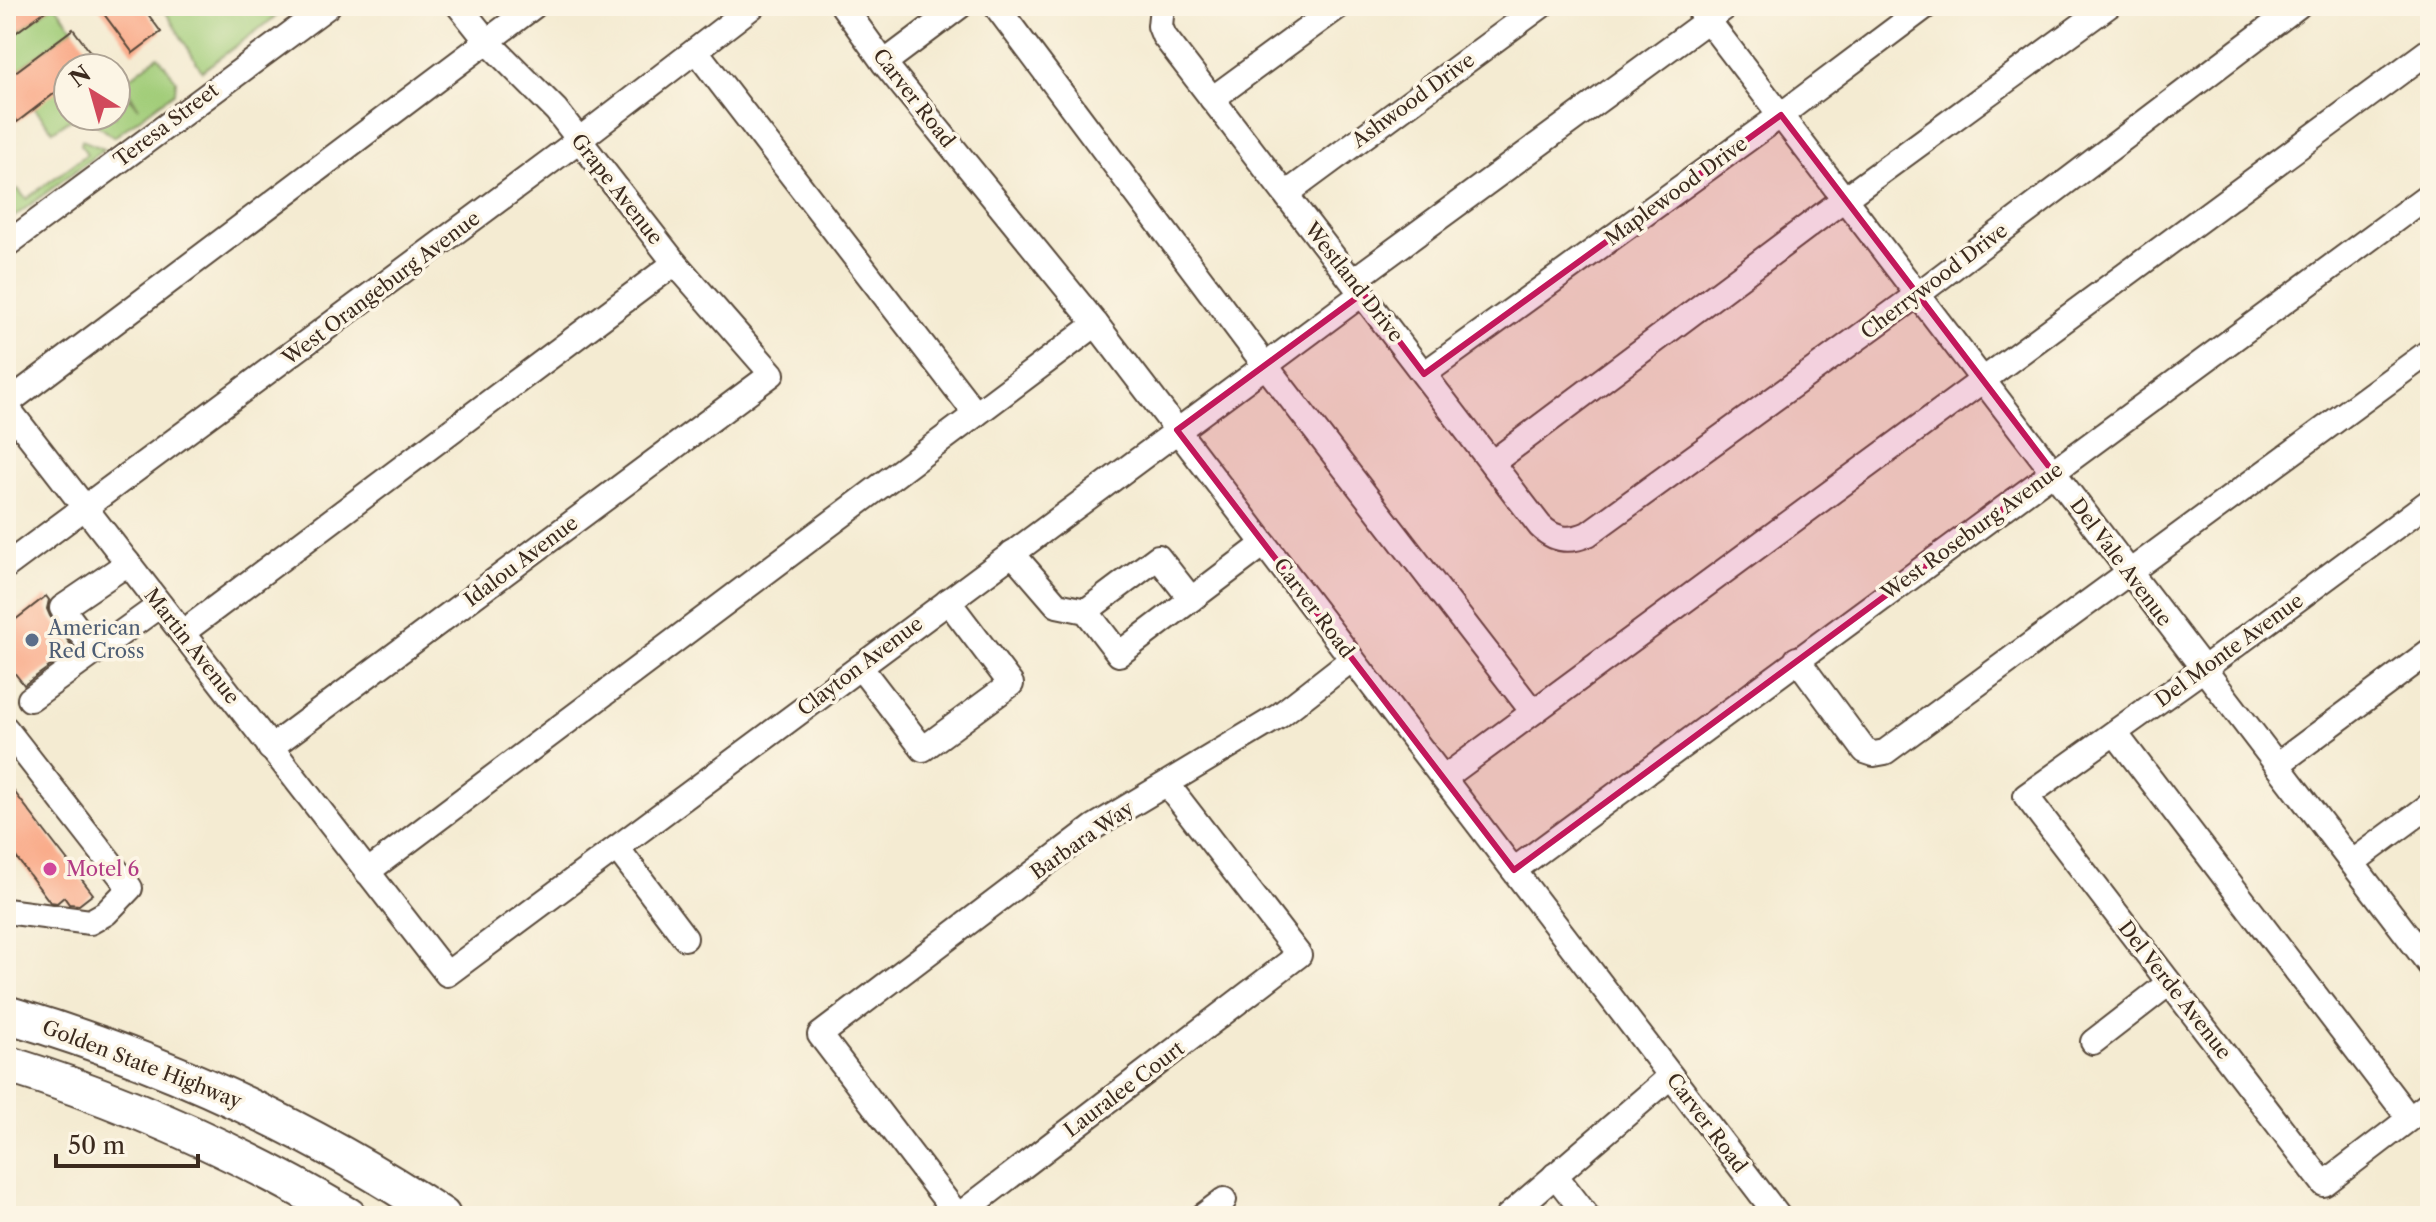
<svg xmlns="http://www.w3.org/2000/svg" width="2436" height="1222" viewBox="0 0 2436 1222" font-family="'Libre Caslon Text',serif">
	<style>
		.green { fill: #a3cd7a; stroke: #6f7c4c; stroke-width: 2 }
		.building { fill: #f9a886 }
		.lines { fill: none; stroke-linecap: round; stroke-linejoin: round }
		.minor-casing { stroke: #574739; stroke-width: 28 }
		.highway-casing { stroke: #574739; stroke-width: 40 }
		.minor { stroke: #fff; stroke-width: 24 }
		.highway { stroke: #fff; stroke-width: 36 }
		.marked { fill: #c2185b; fill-opacity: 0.2; stroke: #c2185b; stroke-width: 6; stroke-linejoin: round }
		.service-dot { fill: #5c6f8a; stroke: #fcf5e5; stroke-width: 3 }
		.hotel-dot { fill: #d1479c; stroke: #fcf5e5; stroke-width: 3 }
		.labels { text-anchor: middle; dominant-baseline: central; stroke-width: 7; stroke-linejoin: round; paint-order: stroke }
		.street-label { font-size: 20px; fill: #3b2a1e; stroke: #fcf5e5 }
		.service-label { font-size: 20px; fill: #4e5e75; stroke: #fcf5e5; text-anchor: start }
		.hotel-label { font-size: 20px; fill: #b23c85; stroke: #fcf5e5; text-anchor: start }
	</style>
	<rect width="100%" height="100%" fill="#fcf5e5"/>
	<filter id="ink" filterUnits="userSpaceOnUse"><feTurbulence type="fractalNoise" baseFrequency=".0125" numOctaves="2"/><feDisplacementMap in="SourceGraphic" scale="16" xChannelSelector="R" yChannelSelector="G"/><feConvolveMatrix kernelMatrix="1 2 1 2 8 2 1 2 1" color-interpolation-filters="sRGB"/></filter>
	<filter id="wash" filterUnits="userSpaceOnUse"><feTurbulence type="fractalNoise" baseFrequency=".006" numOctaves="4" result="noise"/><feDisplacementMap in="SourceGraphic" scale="32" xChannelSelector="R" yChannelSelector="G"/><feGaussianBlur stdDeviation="1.8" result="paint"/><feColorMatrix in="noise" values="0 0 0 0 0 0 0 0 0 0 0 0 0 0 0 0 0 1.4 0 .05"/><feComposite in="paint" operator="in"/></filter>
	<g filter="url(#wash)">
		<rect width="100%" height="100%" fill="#f4ebd2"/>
		<g class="green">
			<polygon points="52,6 56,6 73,29 13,74 6,64 6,40"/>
			<polygon points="162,6 290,6 202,71"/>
			<path d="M158,56l18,24 -1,12 -61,45c-29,-20 -30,-29 -61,-6l-18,-22 1,-4 32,-22v33h48v-9l13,-10 10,11 -16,-25z"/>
			<polygon points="82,140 104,149 14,217 10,193 18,189 26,199 87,154 81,145"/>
		</g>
		<g id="blocks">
			<g class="building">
				<polygon points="6,6 52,6 6,40"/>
				<polygon points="98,6 142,6 161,32 133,53"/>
				<polygon points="73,29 97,61 88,68 68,68 68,83 17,122 6,108 6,79"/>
				<polygon points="46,596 49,600 47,609 50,616 74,649 24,685 6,662 6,627"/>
				<polygon points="6,781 93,894 79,905 69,904 64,897 57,903 50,902 6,844"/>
			</g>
		</g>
	</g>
	<g filter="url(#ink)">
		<use href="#blocks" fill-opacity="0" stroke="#574739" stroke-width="2"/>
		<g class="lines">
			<defs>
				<g id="minor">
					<polyline points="843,6 884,63 1096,324 1778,1216"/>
					<polyline points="996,6 1265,365 1533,712"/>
					<path d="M1162,6l-2,20 4,10 376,490c14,14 30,16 48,8l329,-239 381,-289"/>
					<polyline points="1697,6 2430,965"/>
					<polyline points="696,51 976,414"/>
					<polyline points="884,63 960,6"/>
					<polyline points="1212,99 1339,6"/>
					<polyline points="1286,194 1541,6"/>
					<polyline points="6,245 328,6"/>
					<polyline points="1354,280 1727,6"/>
					<polyline points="1424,374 1781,115 1926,6"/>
					<polyline points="6,404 534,6"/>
					<polyline points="6,406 447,974 1363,293"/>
					<polyline points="1492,463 1844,199 2108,6"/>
					<polyline points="2430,501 2202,670 2026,796 2324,1184 2430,1103"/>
					<polyline points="1012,553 1057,605 1086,611 1119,654 1264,544"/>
					<polyline points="6,566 579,140 753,6"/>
					<polyline points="1086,611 1158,557 1191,599"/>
					<polyline points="182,633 675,263"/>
					<polyline points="95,652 62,608 128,563"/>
					<polyline points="1797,659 1865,751 1874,754 1885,752 2430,351"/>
					<polyline points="860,667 923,749 1011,684 948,601"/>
					<polyline points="30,699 160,605"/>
					<polyline points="6,729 130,888 106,913 90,922 6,911"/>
					<polyline points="2115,733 2409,1118"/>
					<polyline points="270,748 772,374 675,263 556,110 487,41 459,6"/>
					<polyline points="2277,765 2430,651"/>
					<polyline points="1444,778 2430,50"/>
					<polyline points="1167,784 1299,955 958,1216 820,1035 1094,827 1279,716 1352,659"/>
					<polyline points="617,848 685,938"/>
					<polyline points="2353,862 2430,805"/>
					<polyline points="1514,870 2430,194"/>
					<polyline points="367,872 1096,324"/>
					<polyline points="2093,1042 2169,983"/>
					<polyline points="1555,1175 1587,1216"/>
					<polyline points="1203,1216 1224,1200"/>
					<polyline points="1508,1216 1671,1076"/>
				</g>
				<g id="highway">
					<path d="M6,1014c156,46 300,112 436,202"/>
					<path d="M6,1064c120,37 234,88 342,152"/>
				</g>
			</defs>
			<use href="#minor" class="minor-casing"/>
			<use href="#highway" class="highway-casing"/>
			<use href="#minor" class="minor"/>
			<use href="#highway" class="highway"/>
		</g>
	</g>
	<path class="marked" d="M1781,115l272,357 -539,398 -337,-440 186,-137 61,81z"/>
	<circle class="service-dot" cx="32" cy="640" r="8"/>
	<circle class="hotel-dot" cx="50" cy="869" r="8"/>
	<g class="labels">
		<g class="street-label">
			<text transform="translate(914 98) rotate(52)">Carver Road</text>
			<text transform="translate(1413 100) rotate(-36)">Ashwood Drive</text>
			<text transform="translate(166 125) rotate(-37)">Teresa Street</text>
			<text transform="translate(617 189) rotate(52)">Grape Avenue</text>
			<text transform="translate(1676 191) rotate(-36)">Maplewood Drive</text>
			<text transform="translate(1934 281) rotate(-37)">Cherrywood Drive</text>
			<text transform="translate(1354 282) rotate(52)">Westland Drive</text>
			<text transform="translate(381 288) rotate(-37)">West Orangeburg Avenue</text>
			<text transform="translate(1972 531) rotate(-36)">West Roseburg Avenue</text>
			<text transform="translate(521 561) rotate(-37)">Idalou Avenue</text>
			<text transform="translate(2121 562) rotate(53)">Del Vale Avenue</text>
			<text transform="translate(1314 608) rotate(53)">Carver Road</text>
			<text transform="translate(192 646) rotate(52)">Martin Avenue</text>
			<text transform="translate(2229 650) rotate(-36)">Del Monte Avenue</text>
			<text transform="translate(860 666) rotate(-37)">Clayton Avenue</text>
			<text transform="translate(1082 840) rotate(-35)">Barbara Way</text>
			<text transform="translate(2175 990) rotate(52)">Del Verde Avenue</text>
			<text transform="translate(142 1064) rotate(21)">Golden State Highway</text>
			<text transform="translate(1124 1089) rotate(-37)">Lauralee Court</text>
			<text transform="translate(1707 1123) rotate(53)">Carver Road</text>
		</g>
		<g class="service-label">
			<text x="48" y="628">American<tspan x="48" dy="23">Red Cross</tspan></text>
		</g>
		<g class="hotel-label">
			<text x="66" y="869">Motel 6</text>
		</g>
	</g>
	<rect width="2436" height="1222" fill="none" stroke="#fcf5e5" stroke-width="32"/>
	<g transform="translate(92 92) rotate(323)"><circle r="38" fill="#fcf5e5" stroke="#afa495" stroke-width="2"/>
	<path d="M0-6L14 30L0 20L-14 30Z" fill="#d1495b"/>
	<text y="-12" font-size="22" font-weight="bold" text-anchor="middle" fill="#3b2a1e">N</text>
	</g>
	<path d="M56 1154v12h142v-12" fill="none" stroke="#3b2a1e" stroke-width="4"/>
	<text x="68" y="1154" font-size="24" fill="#3b2a1e" stroke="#fcf5e5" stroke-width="6" paint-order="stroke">50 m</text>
</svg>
